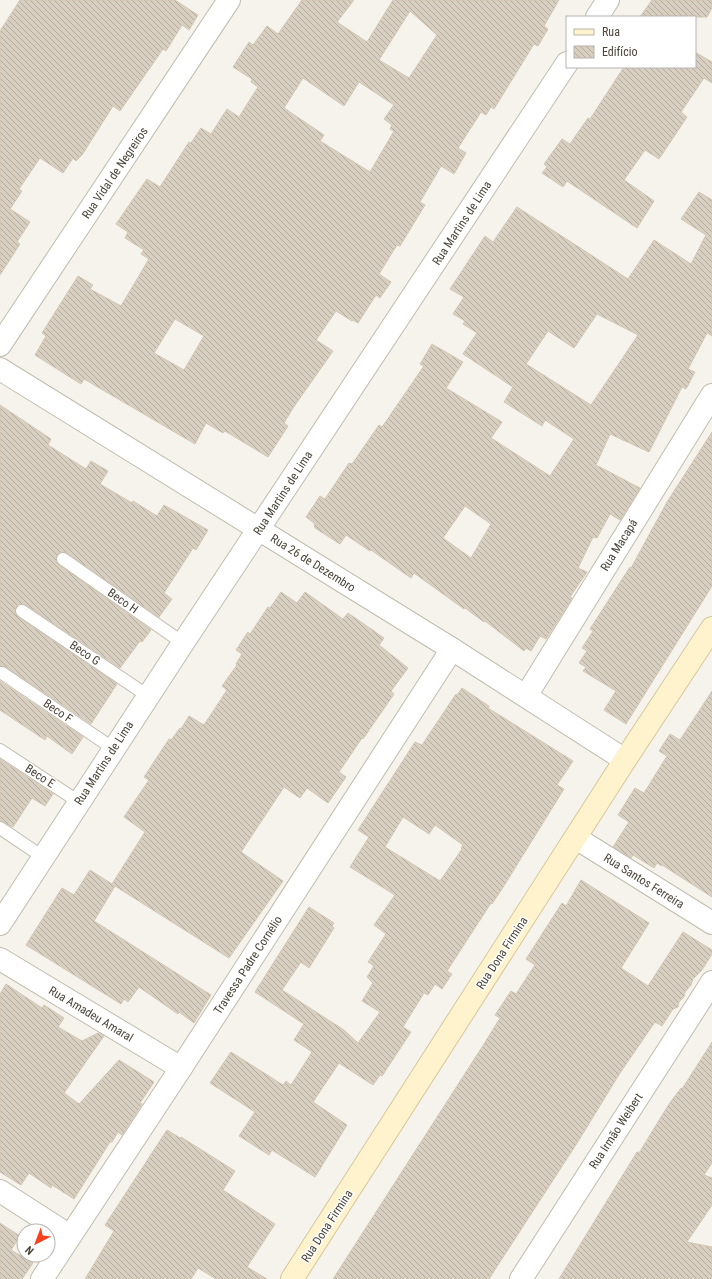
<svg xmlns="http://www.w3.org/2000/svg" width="712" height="1279" viewBox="0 0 712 1279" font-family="'Roboto Condensed',sans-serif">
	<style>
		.building { fill: url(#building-back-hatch); stroke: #d3c7b4; fill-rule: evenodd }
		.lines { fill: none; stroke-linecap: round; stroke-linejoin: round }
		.lane-casing { stroke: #c2bbae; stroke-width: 14 }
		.street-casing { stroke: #c2bbae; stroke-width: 24 }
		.secondary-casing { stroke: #d6c79b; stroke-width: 24 }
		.lane { stroke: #fff; stroke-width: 12 }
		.street { stroke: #fff; stroke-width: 22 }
		.secondary { stroke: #fff3cd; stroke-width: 22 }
		.labels { text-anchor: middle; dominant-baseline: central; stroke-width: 3; stroke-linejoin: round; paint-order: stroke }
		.street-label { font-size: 12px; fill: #4b4439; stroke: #fff }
	</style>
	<defs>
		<pattern id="building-back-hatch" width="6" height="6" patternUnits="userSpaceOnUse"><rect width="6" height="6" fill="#d8cfc1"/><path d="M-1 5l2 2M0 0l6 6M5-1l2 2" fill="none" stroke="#b1aa9e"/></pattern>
	</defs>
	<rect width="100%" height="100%" fill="#f6f3ec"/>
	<g class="building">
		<polygon points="20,0 175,0 198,15 189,30 182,25 166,51 163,49 120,111 113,106 82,155 76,161 73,158 63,173 40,158 19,189 22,191 10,209 30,222 17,242 20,244 0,275 0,31"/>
		<path d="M302,0h52l-17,22 30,20 26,-42h166l-15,26 4,3 -10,17 -4,-2 -40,65 -3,-2 -5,8 -5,-3 -23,36 8,5 -12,21 -13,-8 -21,36 5,3 -25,41 -3,-1 -18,29 12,8 -11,16 -4,-3 -18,28 -5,-3 -1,1 -16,-10 -20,29 17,11 -40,57 -9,15 4,3 -20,31 -43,-26 -2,2 -17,-10 -11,21 -111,-65 -3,5 -46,-29 11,-19 -4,-3 36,-57 15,9 -3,4 31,17 28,-47 -8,-5 3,-4 -19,-12 3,-6 -12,-8 31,-45 13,8 29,-45 2,1 10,-15 10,6 16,-25 12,8 19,-30 -7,-5 1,-3 -19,-12 16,-25 4,3 14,-19 11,8zM410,11l27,24 -28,43 -30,-18zM303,78l41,28 15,-24 35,23 -10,14 8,6 -2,4 4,2 -24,41 -50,-31 4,-6 -40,-27zM175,319l29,17 -20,34 -30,-17z"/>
		<polygon points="652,0 712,0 712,8 707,17 640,17"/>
		<polygon points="695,52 712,62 712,83 704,78 681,112 687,117 659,159 645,150 624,180 654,201 637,228 567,181 563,187 542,173 547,167 544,164 562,139 570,144 588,118 590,119 624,67 695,67"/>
		<path d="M699,192l13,8v136l-5,-3 -19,36 7,3 -9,17 -4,-2 -33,65 -39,-18 -14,31 44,23 -20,32 -10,-6 -13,24 -4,-1 -15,31 9,4 -17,25 2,1 -26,41 -6,-3 -9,15 -5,-3 -2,3 -39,-30 -1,1 -19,-14 -1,1 -50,-36 -3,5 -40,-28 -1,1 -24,-16 -6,9 -25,-16 -1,-5 -8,-6 14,-21 5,3 24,-36 3,1 27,-39 3,2 42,-61 -4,-2 12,-20 31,18 -17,26 56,34 -11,16 59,38 24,-37 -29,-19 -3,6 -38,-24 9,-15 -50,-33 14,-21 -14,-9 2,-3 -12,-7 11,-17 -14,-8 35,-53 8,6 24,-35 111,72 26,-39 37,24 15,-29 -25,-16zM597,314l41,21 -47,70 -65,-41 22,-33 26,17zM465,506l26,18 -20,34 -28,-20z"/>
		<polygon points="0,405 51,439 48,445 86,469 91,461 108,471 100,484 132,503 133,501 157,516 164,505 208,530 196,550 193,548 164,593 172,599 159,617 67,553 60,552 57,555 56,562 59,565 151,630 142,642 140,641 120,668 26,605 19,604 16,607 15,614 18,617 117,684 91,724 6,667 0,666"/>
		<polygon points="712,432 712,586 626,724 604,710 616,691 583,671 586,667 579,663 587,651 582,648 593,631 590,629 630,567 631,568 667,502"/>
		<polygon points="281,592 297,603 305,592 343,619 348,613 384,638 379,645 408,668 391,691 394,694 363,739 362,738 339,772 346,777 328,803 307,788 300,798 284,787 241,852 283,881 229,958 115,886 94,921 211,995 194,1023 179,1012 178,1014 139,987 128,1002 124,999 121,1004 26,945 62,888 74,895 90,870 112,884 145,832 124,817 149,780 144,777 169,739 171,740 180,728 181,729 189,716 204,725 227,690 222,686 237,665 236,664 242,654 236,650 248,632 250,634 268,607 270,608"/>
		<polygon points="0,681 83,737 72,754 47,736 45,740 0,710"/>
		<path d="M462,688l27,18 -1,2 85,53 -16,24 7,4 -62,100 -10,15 -1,-1 -44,68 5,3 -10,15 -7,-5 -7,11 -4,-2 -21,34 8,5 -29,44 -2,-1 -7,10 -34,-22 -26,39 34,23 -32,52 -43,-27 -3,5 -30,-19 16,-24 -45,-29 21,-31 52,33 3,-4 5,4 21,-33 -18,-12 10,-16 -49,-32 54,-85 25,16 -2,3 2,2 -25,40 -8,-6 -19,28 62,40 14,13 22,-31 -18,-11 11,-18 -6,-6 7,-11 -6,-4 18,-28 -12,-9 21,-30 -45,-28 19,-30 -11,-7 57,-88 7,3 34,-51 1,1zM403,817l26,17 6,-9 28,20 -2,3 1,1 -22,32 -55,-34z"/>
		<polygon points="712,691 712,897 662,865 662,866 657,863 654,868 633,855 631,858 613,847 629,822 618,815 628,799 635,788 644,793 667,756 659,751 670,734 680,740"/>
		<polygon points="0,759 53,794 45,806 32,798 13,827 0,821"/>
		<polygon points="581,880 649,923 621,968 648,986 683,932 712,950 712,954 702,970 693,979 691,985 685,992 684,997 679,1002 678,1007 673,1009 662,1026 655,1022 620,1073 579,1140 489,1279 333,1279 484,1044 500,1018 495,1015 511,991 516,994 535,965 526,959 562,903 566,906"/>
		<polygon points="6,984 42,1008 44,1005 64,1018 58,1027 82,1041 98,1033 104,1036 64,1093 79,1104 119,1060 154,1082 140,1103 142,1104 122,1135 118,1132 112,1142 110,1142 74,1199 52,1185 51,1188 29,1173 21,1185 0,1172 0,994"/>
		<polygon points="712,1042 712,1163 704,1175 712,1178 712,1205 687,1242 712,1247 712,1279 559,1279 637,1152 639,1153 669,1104 681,1088 682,1089"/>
		<polygon points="167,1130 180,1138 181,1137 235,1171 223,1190 275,1224 247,1267 267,1279 216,1279 198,1268 191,1279 85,1279 114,1231 105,1225"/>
		<polygon points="0,1223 20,1236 11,1250 33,1263 22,1279 0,1279"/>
	</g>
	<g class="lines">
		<defs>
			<g id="lane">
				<polyline points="63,559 183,643"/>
				<polyline points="22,611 148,696"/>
				<polyline points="2,673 114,749"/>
				<polyline points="0,750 79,802"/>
				<polyline points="0,828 43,857"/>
			</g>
			<g id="street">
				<polyline points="597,17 608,0"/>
				<polyline points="0,345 229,0"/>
				<polyline points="0,369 452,649 625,760"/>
				<polyline points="526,696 712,395"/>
				<polyline points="576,838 712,923"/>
				<polyline points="0,924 183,643 567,63"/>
				<polyline points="0,959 181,1068"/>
				<polyline points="0,1191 70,1236"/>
				<polyline points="42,1279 181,1068 452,649"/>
				<polyline points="521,1279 712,982"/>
			</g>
			<polyline id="secondary" points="292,1279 625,760 712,628"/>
		</defs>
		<use href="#lane" class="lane-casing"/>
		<use href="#street" class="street-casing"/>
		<use href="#secondary" class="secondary-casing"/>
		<use href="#lane" class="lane"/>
		<use href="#street" class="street"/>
		<use href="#secondary" class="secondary"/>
	</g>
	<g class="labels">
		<g class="street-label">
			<text transform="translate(115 173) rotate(-56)">Rua Vidal de Negreiros</text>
			<text transform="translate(462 223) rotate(-57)">Rua Martins de Lima</text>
			<text transform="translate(283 493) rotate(-57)">Rua Martins de Lima</text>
			<text transform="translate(619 545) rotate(-58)">Rua Macapá</text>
			<text transform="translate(313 563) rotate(32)">Rua 26 de Dezembro</text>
			<text transform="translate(123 601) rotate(35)">Beco H</text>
			<text transform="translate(85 653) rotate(34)">Beco G</text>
			<text transform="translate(58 711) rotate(34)">Beco F</text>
			<text transform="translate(104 763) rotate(-57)">Rua Martins de Lima</text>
			<text transform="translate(40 776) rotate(33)">Beco E</text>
			<text transform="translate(644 881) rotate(32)">Rua Santos Ferreira</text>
			<text transform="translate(502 953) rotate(-57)">Rua Dona Firmina</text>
			<text transform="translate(248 965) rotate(-57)">Travessa Padre Cornélio</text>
			<text transform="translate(91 1014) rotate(31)">Rua Amadeu Amaral</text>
			<text transform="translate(616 1131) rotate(-57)">Rua Irmão Weibert</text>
			<text transform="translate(327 1226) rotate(-57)">Rua Dona Firmina</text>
		</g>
	</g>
	<rect x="566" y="16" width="130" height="52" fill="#ffffff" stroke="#b7b4b0"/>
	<rect x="574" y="29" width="20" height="6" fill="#fff3cd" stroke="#b7b4b0"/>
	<text x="602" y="36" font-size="12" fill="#4b4439">Rua</text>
	<rect x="574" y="46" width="20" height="12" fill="url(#building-back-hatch)" stroke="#b7b4b0"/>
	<text x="602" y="56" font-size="12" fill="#4b4439">Edifício</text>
	<g transform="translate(36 1243) rotate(222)"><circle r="19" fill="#ffffff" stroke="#b7b4b0"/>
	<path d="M0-3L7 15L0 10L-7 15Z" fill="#fc3f1d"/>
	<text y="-6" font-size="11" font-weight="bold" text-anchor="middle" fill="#4b4439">N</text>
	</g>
</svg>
